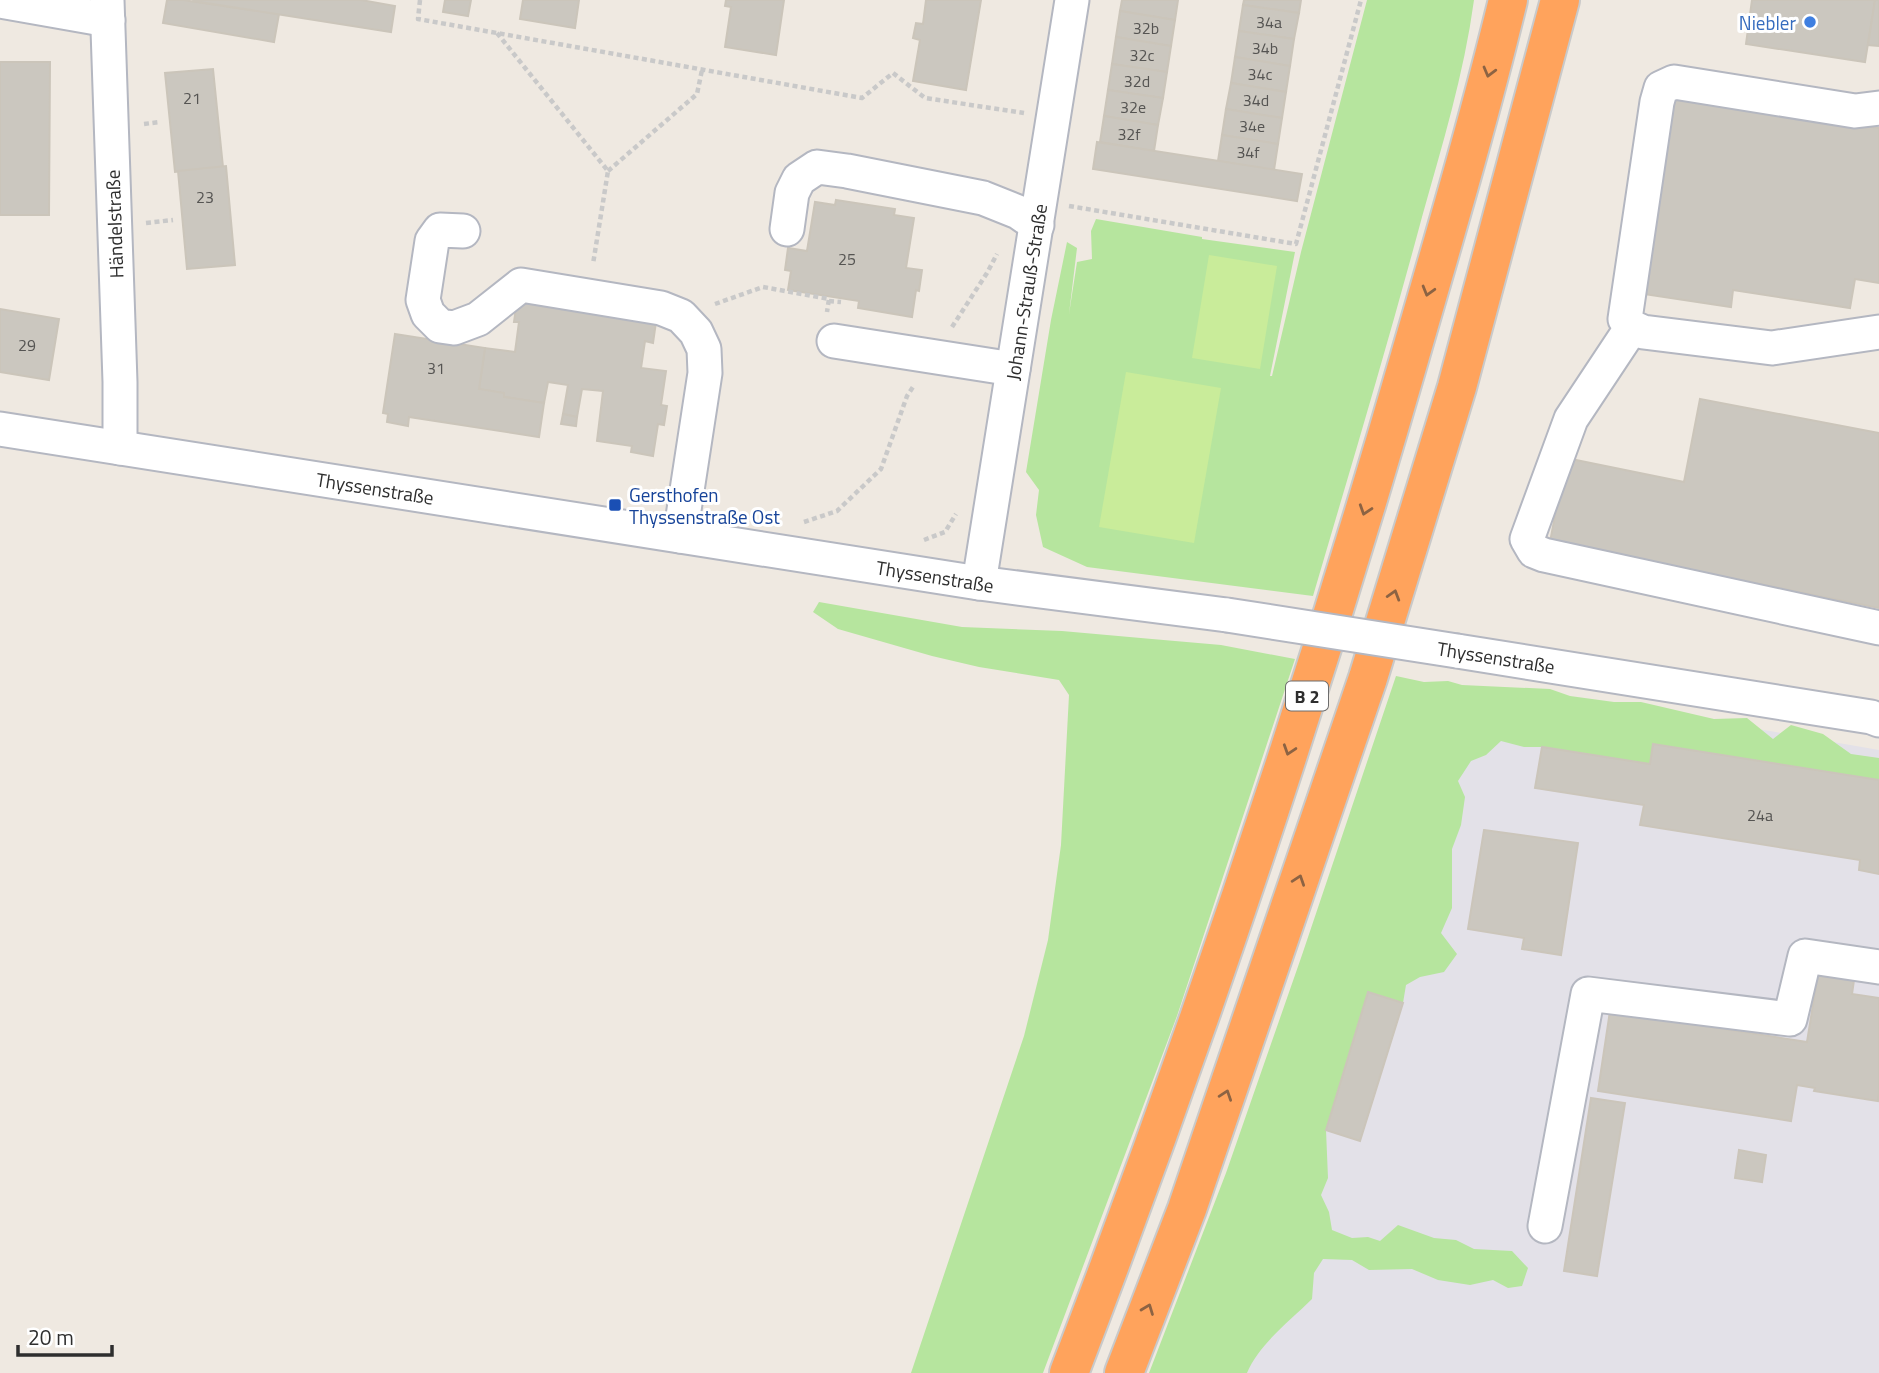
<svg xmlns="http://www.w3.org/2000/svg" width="1879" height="1373" viewBox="0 0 1879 1373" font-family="'Titillium Web',sans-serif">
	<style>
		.industrial { fill: #e3e1e8 }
		.green { fill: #b6e59e }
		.pitch { fill: #c9ec9a }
		.building { fill: #cbc7bf; stroke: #cbc5ba; stroke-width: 2 }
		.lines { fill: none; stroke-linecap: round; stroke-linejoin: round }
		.minor-casing { stroke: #b4b7c1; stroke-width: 37 }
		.highway-casing { stroke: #c9c9c9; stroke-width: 42 }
		.path { stroke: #c9c9c9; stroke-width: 4.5; stroke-dasharray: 5 3.5; stroke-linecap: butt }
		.minor { stroke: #fff; stroke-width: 33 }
		.highway { stroke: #ffa35c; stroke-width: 38 }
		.minor-bridge-casing { stroke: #b4b7c1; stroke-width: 37; stroke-linecap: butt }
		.minor-bridge { stroke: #fff; stroke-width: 33 }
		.oneway { stroke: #8c6343 }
		.shop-dot { fill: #3f7fe0; stroke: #fff; stroke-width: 2.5 }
		.transit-dot { fill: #1a4fb4; stroke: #fff; stroke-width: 2.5 }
		.labels { text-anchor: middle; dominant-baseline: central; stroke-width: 6; stroke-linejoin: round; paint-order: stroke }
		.number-label { font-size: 16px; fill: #555452 }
		.shield { fill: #fff; stroke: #6d6d6d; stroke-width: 2 }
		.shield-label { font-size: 18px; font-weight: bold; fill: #2e2e2e }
		.shop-label { font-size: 19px; fill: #366cbe; stroke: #fff; text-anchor: end }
		.street-label { font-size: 19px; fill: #2e2e2e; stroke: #fff }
		.transit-label { font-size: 19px; fill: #164399; stroke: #fff; text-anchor: start }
	</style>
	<rect width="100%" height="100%" fill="#efe9e1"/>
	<polygon class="industrial" points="1466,687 1752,728 1879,750 1879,1373 1247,1373"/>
	<g class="green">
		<path d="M1367,0h107c-10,74 -32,146 -52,217 -34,127 -72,253 -109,379l-226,-29 -44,-20 -7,-32 3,-25 -13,-18 25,-152 16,-78 10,6 -8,66 8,-52 15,-3 -1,-28 5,-12 106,18v2l93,13 -25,124h2l29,-124z"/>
		<polygon points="819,602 962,627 1062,631 1152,639 1221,645 1295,659 1177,1016 1043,1373 911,1373 1024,1036 1048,940 1061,845 1069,695 1059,680 979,667 932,656 838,629 813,612"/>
		<path d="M1396,676l28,6 24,-1 14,4 88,4 20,7 44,6h27l73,17 33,-1 26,21 18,-14 32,9 28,20 28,4v22l-225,-36 -4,20 -108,-17h-18l-23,-6 -15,14 -15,6 -13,20 7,16 -4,28 -9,24v59l-11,25 16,21 -13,18 -24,5 -14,8 -3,18 -35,-10 -42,137 2,48 -7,17 8,17 3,18 20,8 16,-1 12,4 18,-16 36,13 22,2 18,9 38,2 16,17 -6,18 -14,2 -15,-8 -23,5 -32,-5 -26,-11 -43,1 -17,-10 -29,-1 -9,14 -2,26c-22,22 -53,45 -65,74h-98l77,-200 76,-218z"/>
	</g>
	<g class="pitch">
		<polygon points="1209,255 1277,266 1260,369 1192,358"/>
		<polygon points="1126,372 1221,388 1194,543 1099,527"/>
	</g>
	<g class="building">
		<polygon points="167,0 183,0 279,14 274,42 163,23"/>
		<polygon points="194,0 361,0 395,6 391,32 193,1"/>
		<polygon points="445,0 471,0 468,16 443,12"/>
		<polygon points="523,0 579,0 575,28 520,19"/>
		<polygon points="726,0 784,0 776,55 725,47 731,7 725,6"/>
		<polygon points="926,0 981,0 966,90 913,81 920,40 913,38 916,23 923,24"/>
		<polygon points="1122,0 1178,0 1175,20 1120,11"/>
		<polygon points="1244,0 1301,0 1299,13 1243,5"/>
		<polygon points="1752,0 1875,0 1865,62 1746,44"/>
		<polygon points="1875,0 1879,0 1879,46 1868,45"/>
		<polygon points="1243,5 1299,13 1294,39 1239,31"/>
		<polygon points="1120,11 1175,20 1171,46 1116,37"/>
		<polygon points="1239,31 1294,39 1290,66 1235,57"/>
		<polygon points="1116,37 1171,46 1167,72 1112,64"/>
		<polygon points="1235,57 1290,66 1286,92 1231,83"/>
		<polygon points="0,62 50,62 49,215 0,215"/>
		<polygon points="1112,64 1167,72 1163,98 1108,90"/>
		<polygon points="213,69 223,167 175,172 165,73"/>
		<polygon points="1231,83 1286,92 1282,118 1226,109"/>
		<polygon points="1108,90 1163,98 1158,125 1104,116"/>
		<polygon points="1667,95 1879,128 1879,283 1855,279 1850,308 1733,290 1731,307 1637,293"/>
		<polygon points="1226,109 1282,118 1278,144 1222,135"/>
		<polygon points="1104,116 1158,125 1154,151 1100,142"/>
		<polygon points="1222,135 1278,144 1274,170 1218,161"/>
		<polygon points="1097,142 1302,174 1297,201 1093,169"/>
		<polygon points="226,166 235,265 187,269 178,171"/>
		<polygon points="836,200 895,209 894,215 914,218 906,268 922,270 919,291 916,290 912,317 858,308 859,301 788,290 791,271 785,270 788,248 807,251 815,202 835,205"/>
		<polygon points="517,301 656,322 653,343 645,341 641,368 666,371 661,405 667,406 664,425 658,424 653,456 631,452 632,446 597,441 603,391 582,389 577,417 563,414 568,385 548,382 544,403 504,397 504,393 479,389 485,348 515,352 519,322 514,322"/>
		<polygon points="0,309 59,319 49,380 0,372"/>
		<polygon points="395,334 485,348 479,389 504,393 504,397 544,403 539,437 409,417 408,426 387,422 388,414 383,413"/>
		<polygon points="1700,399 1879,433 1879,608 1550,542 1566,458 1684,482"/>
		<polygon points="563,414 577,417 576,426 561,424"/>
		<polygon points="1653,744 1879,780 1879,874 1859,870 1860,860 1640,825 1644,805 1535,788 1542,747 1650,764"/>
		<polygon points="1484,830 1578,843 1561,955 1522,949 1524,938 1468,929"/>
		<polygon points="1818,974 1854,980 1852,994 1879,998 1879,1091 1878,1101 1814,1091 1815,1088 1797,1085 1791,1121 1598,1091 1610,1011 1807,1042"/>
		<polygon points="1368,992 1403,1003 1360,1141 1326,1130"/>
		<polygon points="1591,1098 1625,1103 1597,1276 1564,1271"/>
		<polygon points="1739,1150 1766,1155 1762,1182 1735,1178"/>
	</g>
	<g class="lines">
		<defs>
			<g id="minor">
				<polyline points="107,0 120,382 120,448"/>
				<polyline points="0,1 108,20"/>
				<polyline points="1879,108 1855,111 1674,82 1661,88 1657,102 1625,319 1632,327 1643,332 1772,348 1879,332"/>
				<polyline points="787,229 792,193 799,179 817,167 847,171 983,198 1018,212 1037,225"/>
				<polyline points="463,231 440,230 432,241 423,300 428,314 440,326 454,328 478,319 521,285 661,308 681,316 696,332 704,349 705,373 680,536"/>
				<polyline points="1632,327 1571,419 1527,539 1534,551 1544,555 1879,628"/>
				<polyline points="834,341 1013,369"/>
				<polyline points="0,429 979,583 1227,615"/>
				<polyline points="979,583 1072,0"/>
				<polyline points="1457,651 1871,717 1879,720"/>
				<polyline points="1545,1226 1588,994 1790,1019 1805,956 1879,967"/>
			</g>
			<g id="highway">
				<path d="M1069,1373c128,-334 242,-673 341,-1017 34,-118 69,-236 98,-356"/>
				<polyline points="1124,1373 1187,1209 1368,678 1457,387 1560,0"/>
			</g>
		</defs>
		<use href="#minor" class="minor-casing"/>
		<use href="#highway" class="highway-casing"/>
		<g class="path">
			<polyline points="420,0 418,19 862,98 893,73 925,98 1024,113"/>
			<polyline points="497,33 608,171 593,264"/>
			<polyline points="144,124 160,122"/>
			<polyline points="608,171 697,94 702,70"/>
			<polyline points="1069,206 1296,244 1361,0"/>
			<polyline points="146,223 173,220"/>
			<polyline points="829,301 841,302"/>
			<polyline points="715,304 763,287 829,299 827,312"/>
			<polyline points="952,327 987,273 997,254"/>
			<polyline points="804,522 837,511 881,469 907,396 913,387"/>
			<polyline points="924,540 945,532 956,514"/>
		</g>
		<use href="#minor" class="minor"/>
		<use href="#highway" class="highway"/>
		<defs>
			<polyline id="minor-bridge" points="1227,615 1457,651"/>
		</defs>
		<use href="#minor-bridge" class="minor-bridge-casing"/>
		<use href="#minor-bridge" class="minor-bridge"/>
	</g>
	<defs><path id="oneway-chevron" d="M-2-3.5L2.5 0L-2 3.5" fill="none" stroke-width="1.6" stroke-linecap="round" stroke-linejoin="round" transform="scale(1.75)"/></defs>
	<g class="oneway">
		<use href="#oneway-chevron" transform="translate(1489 72) rotate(105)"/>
		<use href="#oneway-chevron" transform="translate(1428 291) rotate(106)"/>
		<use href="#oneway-chevron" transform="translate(1365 510) rotate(108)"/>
		<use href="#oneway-chevron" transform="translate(1394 595) rotate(-73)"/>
		<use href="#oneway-chevron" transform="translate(1289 750) rotate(108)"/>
		<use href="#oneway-chevron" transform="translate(1299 880) rotate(-71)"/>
		<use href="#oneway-chevron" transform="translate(1226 1095) rotate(-71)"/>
		<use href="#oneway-chevron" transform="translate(1148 1309) rotate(-69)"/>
	</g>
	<circle class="shop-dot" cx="1810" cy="22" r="7"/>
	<rect class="transit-dot" x="608" y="498" width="14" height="14" rx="3.5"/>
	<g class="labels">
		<g class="number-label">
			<text x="1269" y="22">34a</text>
			<text x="1146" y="28">32b</text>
			<text x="1265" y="48">34b</text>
			<text x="1142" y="55">32c</text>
			<text x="1260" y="74">34c</text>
			<text x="1137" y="81">32d</text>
			<text x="192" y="98">21</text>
			<text x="1256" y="100">34d</text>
			<text x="1133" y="107">32e</text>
			<text x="1252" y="126">34e</text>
			<text x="1129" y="134">32f</text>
			<text x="1248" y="152">34f</text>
			<text x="205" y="197">23</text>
			<text x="847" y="259">25</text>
			<text x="27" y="345">29</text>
			<text x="436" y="368">31</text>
			<text x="1760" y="815">24a</text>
		</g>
		<rect class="shield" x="1286" y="681.5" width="42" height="29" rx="5"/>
		<g class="shield-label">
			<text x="1307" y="696">B 2</text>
		</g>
		<g class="shop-label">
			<text x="1796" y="22">Niebler</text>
		</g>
		<g class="street-label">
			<text transform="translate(114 224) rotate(-92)">Händelstraße</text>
			<text transform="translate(1026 292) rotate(-81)">Johann-Strauß-Straße</text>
			<text transform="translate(375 488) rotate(9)">Thyssenstraße</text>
			<text transform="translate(935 576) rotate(9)">Thyssenstraße</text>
			<text transform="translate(1496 657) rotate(9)">Thyssenstraße</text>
		</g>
		<g class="transit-label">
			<text x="629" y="494">Gersthofen<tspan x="629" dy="22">Thyssenstraße Ost</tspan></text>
		</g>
	</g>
	<path d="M18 1345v10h94v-10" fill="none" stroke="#2e2e2e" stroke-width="3.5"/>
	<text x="28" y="1345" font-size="21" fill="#2e2e2e" stroke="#ffffff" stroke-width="5" paint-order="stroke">20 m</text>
</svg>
